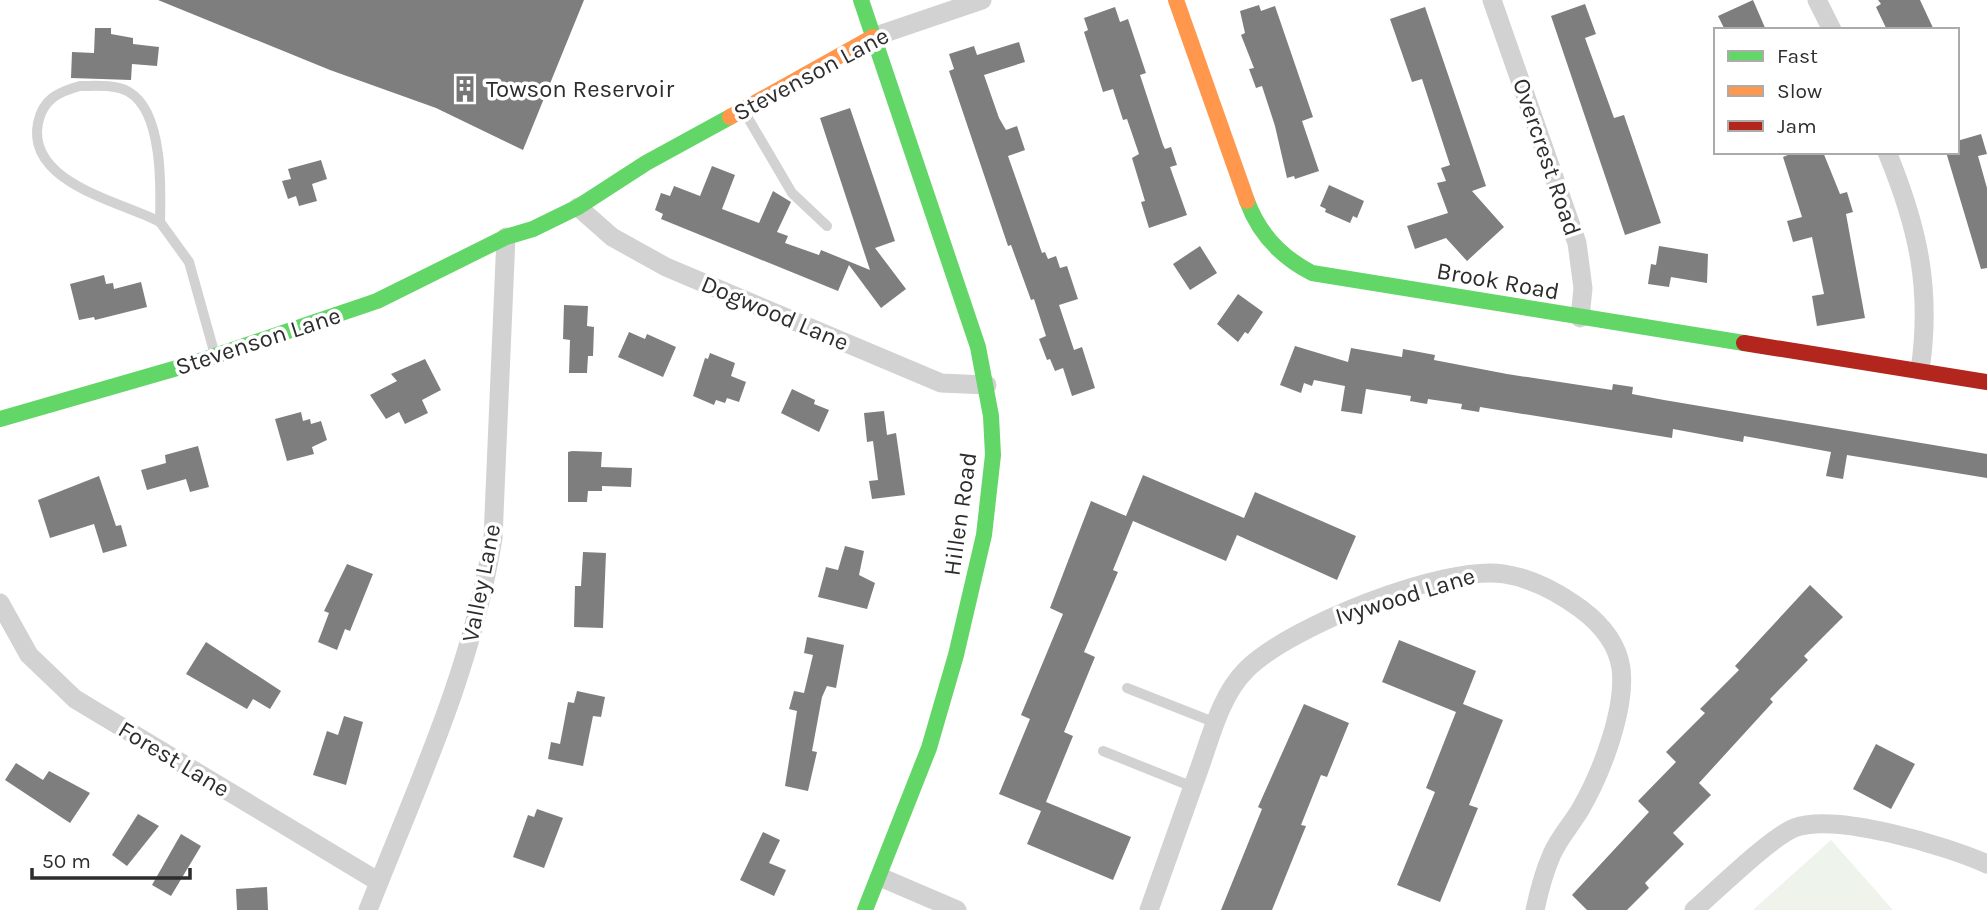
<svg xmlns="http://www.w3.org/2000/svg" width="1987" height="910" viewBox="0 0 1987 910" font-family="Karla,sans-serif">
	<style>
		.green { fill: #eef3eb }
		.building { fill: #7e7e7e }
		.lines { fill: none; stroke-linecap: round; stroke-linejoin: round }
		.lane { stroke: #d2d2d2; stroke-width: 10 }
		.street { stroke: #d2d2d2; stroke-width: 19 }
		.fast { stroke: #63d668; stroke-width: 16 }
		.slow { stroke: #ff974d; stroke-width: 16 }
		.jam { stroke: #b3261e; stroke-width: 16 }
		.labels { text-anchor: middle; dominant-baseline: central; stroke-width: 7; stroke-linejoin: round; paint-order: stroke }
		.street-label { font-size: 24px; fill: #2d2d2d; stroke: #fff }
		.poi-label { font-size: 24px; fill: #2d2d2d; stroke: #fff; text-anchor: start }
	</style>
	<rect width="100%" height="100%" fill="#fff"/>
	<polygon class="green" points="1831,840 1893,910 1753,910"/>
	<g class="building">
		<polygon points="158,0 584,0 523,150 436,108 330,70"/>
		<polygon points="1753,0 1766,30 1725,30 1718,16"/>
		<polygon points="1878,0 1920,0 1934,30 1887,30 1876,7 1881,4"/>
		<polygon points="1585,4 1596,34 1585,38 1614,118 1624,115 1661,223 1625,235 1551,16"/>
		<polygon points="1259,5 1261,11 1275,6 1313,117 1302,121 1319,171 1295,179 1294,176 1287,178 1275,126 1262,86 1256,88 1249,69 1254,68 1241,35 1245,33 1240,11"/>
		<polygon points="1115,7 1120,22 1128,19 1146,73 1140,75 1163,145 1165,149 1171,147 1177,165 1170,167 1187,215 1149,228 1141,202 1145,201 1132,158 1139,154 1127,119 1123,120 1113,89 1103,92 1084,32 1088,30 1084,18"/>
		<polygon points="1425,7 1486,186 1472,191 1504,227 1467,261 1446,238 1415,249 1407,226 1448,213 1437,183 1446,181 1441,168 1450,165 1422,79 1412,82 1390,19"/>
		<polygon points="95,28 111,28 111,34 133,38 133,44 159,47 157,66 132,64 131,80 71,78 72,52 94,53"/>
		<polygon points="1019,42 1025,62 984,75 999,118 1006,130 1017,126 1025,150 1008,156 1042,253 1045,252 1048,259 1056,256 1060,268 1067,266 1078,299 1059,305 1074,350 1082,347 1095,388 1072,396 1063,368 1055,371 1050,359 1047,360 1039,339 1046,336 1034,299 1031,300 1011,245 1008,246 949,71 954,69 949,54 974,46 977,55"/>
		<polygon points="850,108 895,241 875,248 906,289 881,308 849,265 838,291 661,219 663,214 655,210 661,193 670,196 674,186 700,196 712,166 735,175 722,209 759,223 773,191 791,202 777,232 788,236 785,243 819,255 821,250 870,270 820,118"/>
		<polygon points="1981,134 1987,154 1978,156 1987,188 1987,268 1981,269 1946,152 1957,152 1957,141"/>
		<polygon points="1795,152 1823,152 1840,194 1847,192 1853,212 1846,214 1865,318 1817,326 1812,296 1824,294 1812,237 1793,242 1787,221 1802,217 1783,157"/>
		<polygon points="321,160 327,179 312,184 317,201 299,206 296,196 288,199 282,181 291,179 288,169"/>
		<polygon points="1329,185 1364,201 1357,218 1353,216 1350,223 1325,212 1326,209 1320,206"/>
		<polygon points="1200,246 1217,273 1190,290 1173,264"/>
		<polygon points="1659,246 1708,254 1707,283 1671,277 1669,287 1648,284 1651,264 1656,265"/>
		<polygon points="104,275 106,284 113,283 114,289 141,282 147,307 95,320 94,317 79,320 70,284"/>
		<polygon points="1238,294 1263,312 1248,334 1245,332 1238,342 1217,324"/>
		<polygon points="564,305 588,306 587,326 594,327 593,356 588,356 587,373 569,373 570,340 563,339"/>
		<polygon points="629,332 645,339 647,334 676,347 663,377 618,357"/>
		<polygon points="1295,346 1348,362 1351,348 1402,357 1403,349 1435,355 1434,360 1507,374 1612,390 1613,384 1633,387 1632,394 1664,400 1987,454 1987,478 1847,455 1843,479 1826,476 1831,452 1744,436 1743,442 1673,429 1672,438 1480,407 1479,412 1461,409 1462,404 1428,399 1427,404 1410,401 1411,396 1366,389 1362,414 1341,411 1345,386 1314,380 1312,386 1304,383 1301,393 1280,385"/>
		<polygon points="710,353 735,363 731,376 746,382 739,402 727,398 725,403 716,400 714,405 693,396 705,358 708,359"/>
		<polygon points="425,359 441,390 422,400 428,413 405,424 399,412 386,419 370,395 397,381 391,374"/>
		<polygon points="792,389 815,400 814,404 829,410 819,432 781,413"/>
		<polygon points="884,411 887,435 896,433 905,495 872,499 869,481 878,480 873,441 867,442 864,413"/>
		<polygon points="301,412 303,421 310,419 311,424 321,421 327,440 312,447 314,454 287,461 275,419"/>
		<polygon points="198,446 209,487 190,492 186,479 147,490 141,470 166,463 165,455"/>
		<polygon points="572,451 602,452 601,467 632,468 631,487 602,486 602,491 588,491 587,502 568,502 568,452"/>
		<polygon points="1143,475 1244,518 1255,492 1356,536 1337,580 1237,535 1226,561 1133,521 1113,570 1118,572 1084,652 1095,657 1064,732 1073,736 1046,802 1131,837 1113,880 1027,844 1041,811 999,794 1030,719 1021,715 1063,614 1050,608 1091,501 1126,516"/>
		<polygon points="99,476 116,526 121,525 127,546 103,553 94,524 50,538 38,500"/>
		<polygon points="845,546 864,551 859,575 875,583 867,609 818,597 826,567 838,570"/>
		<polygon points="583,552 606,553 603,628 574,627 575,586 581,586"/>
		<polygon points="347,564 373,574 350,631 345,629 337,650 318,642 329,613 324,611"/>
		<polygon points="1810,585 1843,617 1804,656 1808,660 1770,699 1773,702 1699,783 1711,795 1673,833 1684,844 1645,883 1649,888 1627,910 1587,910 1572,895 1649,812 1638,801 1676,762 1666,752 1705,713 1700,709 1739,670 1735,666"/>
		<polygon points="807,637 844,645 836,688 827,686 822,697 812,751 817,752 808,791 785,786 797,711 789,709 794,691 804,693 813,655 804,653"/>
		<polygon points="1399,640 1476,671 1463,704 1503,720 1469,805 1478,808 1440,902 1397,885 1435,792 1426,788 1456,712 1382,682"/>
		<polygon points="206,642 281,691 270,709 253,699 247,709 186,674"/>
		<polygon points="577,691 605,697 601,717 593,716 583,766 548,759 551,742 560,744 568,702 574,703"/>
		<polygon points="1304,704 1349,723 1327,777 1321,775 1301,825 1306,826 1272,910 1221,910 1262,809 1258,807"/>
		<polygon points="344,716 363,722 346,785 313,775 327,731 338,735"/>
		<polygon points="1876,744 1915,764 1891,809 1853,789"/>
		<polygon points="16,763 43,780 49,771 90,793 70,823 5,780"/>
		<polygon points="537,809 563,818 544,868 513,857 528,815 534,817"/>
		<polygon points="138,814 159,826 127,866 112,855"/>
		<polygon points="763,832 780,840 769,863 786,870 774,896 740,880"/>
		<polygon points="181,834 201,846 171,896 152,885"/>
		<polygon points="267,887 268,910 237,910 236,889"/>
	</g>
	<g class="lines">
		<g class="lane">
			<path d="M80,86c15,0 35,-2 49,6 34,20 32,95 31,130 -38,-20 -134,-39 -122,-99 5,-24 20,-31 42,-37z"/>
			<polyline points="745,113 792,193 827,226"/>
			<polyline points="160,222 189,262 215,355"/>
			<polyline points="1127,688 1216,723"/>
			<polyline points="1103,751 1193,787"/>
		</g>
		<g class="street">
			<polyline points="1492,0 1577,243 1583,288 1580,318"/>
			<polyline points="1817,0 1832,30"/>
			<polyline points="873,37 982,0"/>
			<path d="M1887,152c31,75 45,137 33,218"/>
			<polyline points="578,207 612,237 666,267 941,383 987,385"/>
			<polyline points="0,603 29,655 75,699 379,882"/>
			<polyline points="880,877 957,910"/>
			<path d="M368,910c49,-125 103,-237 125,-372l13,-301"/>
			<path d="M1149,910c16,-45 32,-90 48,-135 13,-34 22,-78 49,-105 42,-43 199,-106 258,-96 27,4 55,19 77,35 20,15 36,33 40,59 5,42 -20,106 -41,142 -9,15 -21,28 -28,44 -8,18 -13,37 -17,56"/>
			<path d="M1694,910c23,-20 76,-72 100,-82 41,-16 153,18 193,36"/>
		</g>
		<g class="fast">
			<polyline points="861,0 978,347 991,416 993,455 984,535 956,655 929,748 865,910"/>
			<path d="M1247,201c12,33 34,56 65,72l432,70"/>
			<polyline points="0,419 191,364 377,301 506,237 533,229 578,207 646,163 730,117"/>
		</g>
		<g class="slow">
			<polyline points="1176,0 1247,201"/>
			<polyline points="730,117 873,37"/>
		</g>
		<polyline class="jam" points="1744,343 1987,382"/>
	</g>
	<defs>
		<symbol id="building-bare" viewBox="-9 -9 18 18"><path d="M-4-6H4V6H1V3H-1V6H-4ZM-2.5-4.3h1.7v1.8h-1.7ZM.8-4.3h1.7v1.8H.8ZM-2.5-1h1.7V.8h-1.7ZM.8-1h1.7V.8H.8Z" fill="#767676" stroke="#fff" stroke-width="2.5" paint-order="stroke"/></symbol>
	</defs>
	<g fill-rule="evenodd">
		<use href="#building-bare" x="446" y="70" width="38" height="38"/>
	</g>
	<g class="labels">
		<g class="street-label">
			<text transform="translate(811 74) rotate(-28)">Stevenson Lane</text>
			<text transform="translate(1547 157) rotate(71)">Overcrest Road</text>
			<text transform="translate(1498 281) rotate(10)">Brook Road</text>
			<text transform="translate(775 313) rotate(23)">Dogwood Lane</text>
			<text transform="translate(258 341) rotate(-18)">Stevenson Lane</text>
			<text transform="translate(960 514) rotate(-82)">Hillen Road</text>
			<text transform="translate(481 583) rotate(-79)">Valley Lane</text>
			<text transform="translate(1405 596) rotate(-17)">Ivywood Lane</text>
			<text transform="translate(174 759) rotate(31)">Forest Lane</text>
		</g>
		<g class="poi-label">
			<text x="486" y="89">Towson Reservoir</text>
		</g>
	</g>
	<rect x="1714" y="28" width="245" height="126" fill="#ffffff" stroke="#ababab" stroke-width="2"/>
	<rect x="1728" y="51" width="35" height="10" fill="#63d668" stroke="#ababab" stroke-width="2"/>
	<text x="1777" y="63" font-size="21" fill="#2d2d2d">Fast</text>
	<rect x="1728" y="86" width="35" height="10" fill="#ff974d" stroke="#ababab" stroke-width="2"/>
	<text x="1777" y="98" font-size="21" fill="#2d2d2d">Slow</text>
	<rect x="1728" y="121" width="35" height="10" fill="#b3261e" stroke="#ababab" stroke-width="2"/>
	<text x="1777" y="133" font-size="21" fill="#2d2d2d">Jam</text>
	<path d="M32 868v10h158v-10" fill="none" stroke="#2d2d2d" stroke-width="3.5"/>
	<text x="42" y="868" font-size="21" fill="#2d2d2d" stroke="#ffffff" stroke-width="5" paint-order="stroke">50 m</text>
</svg>
